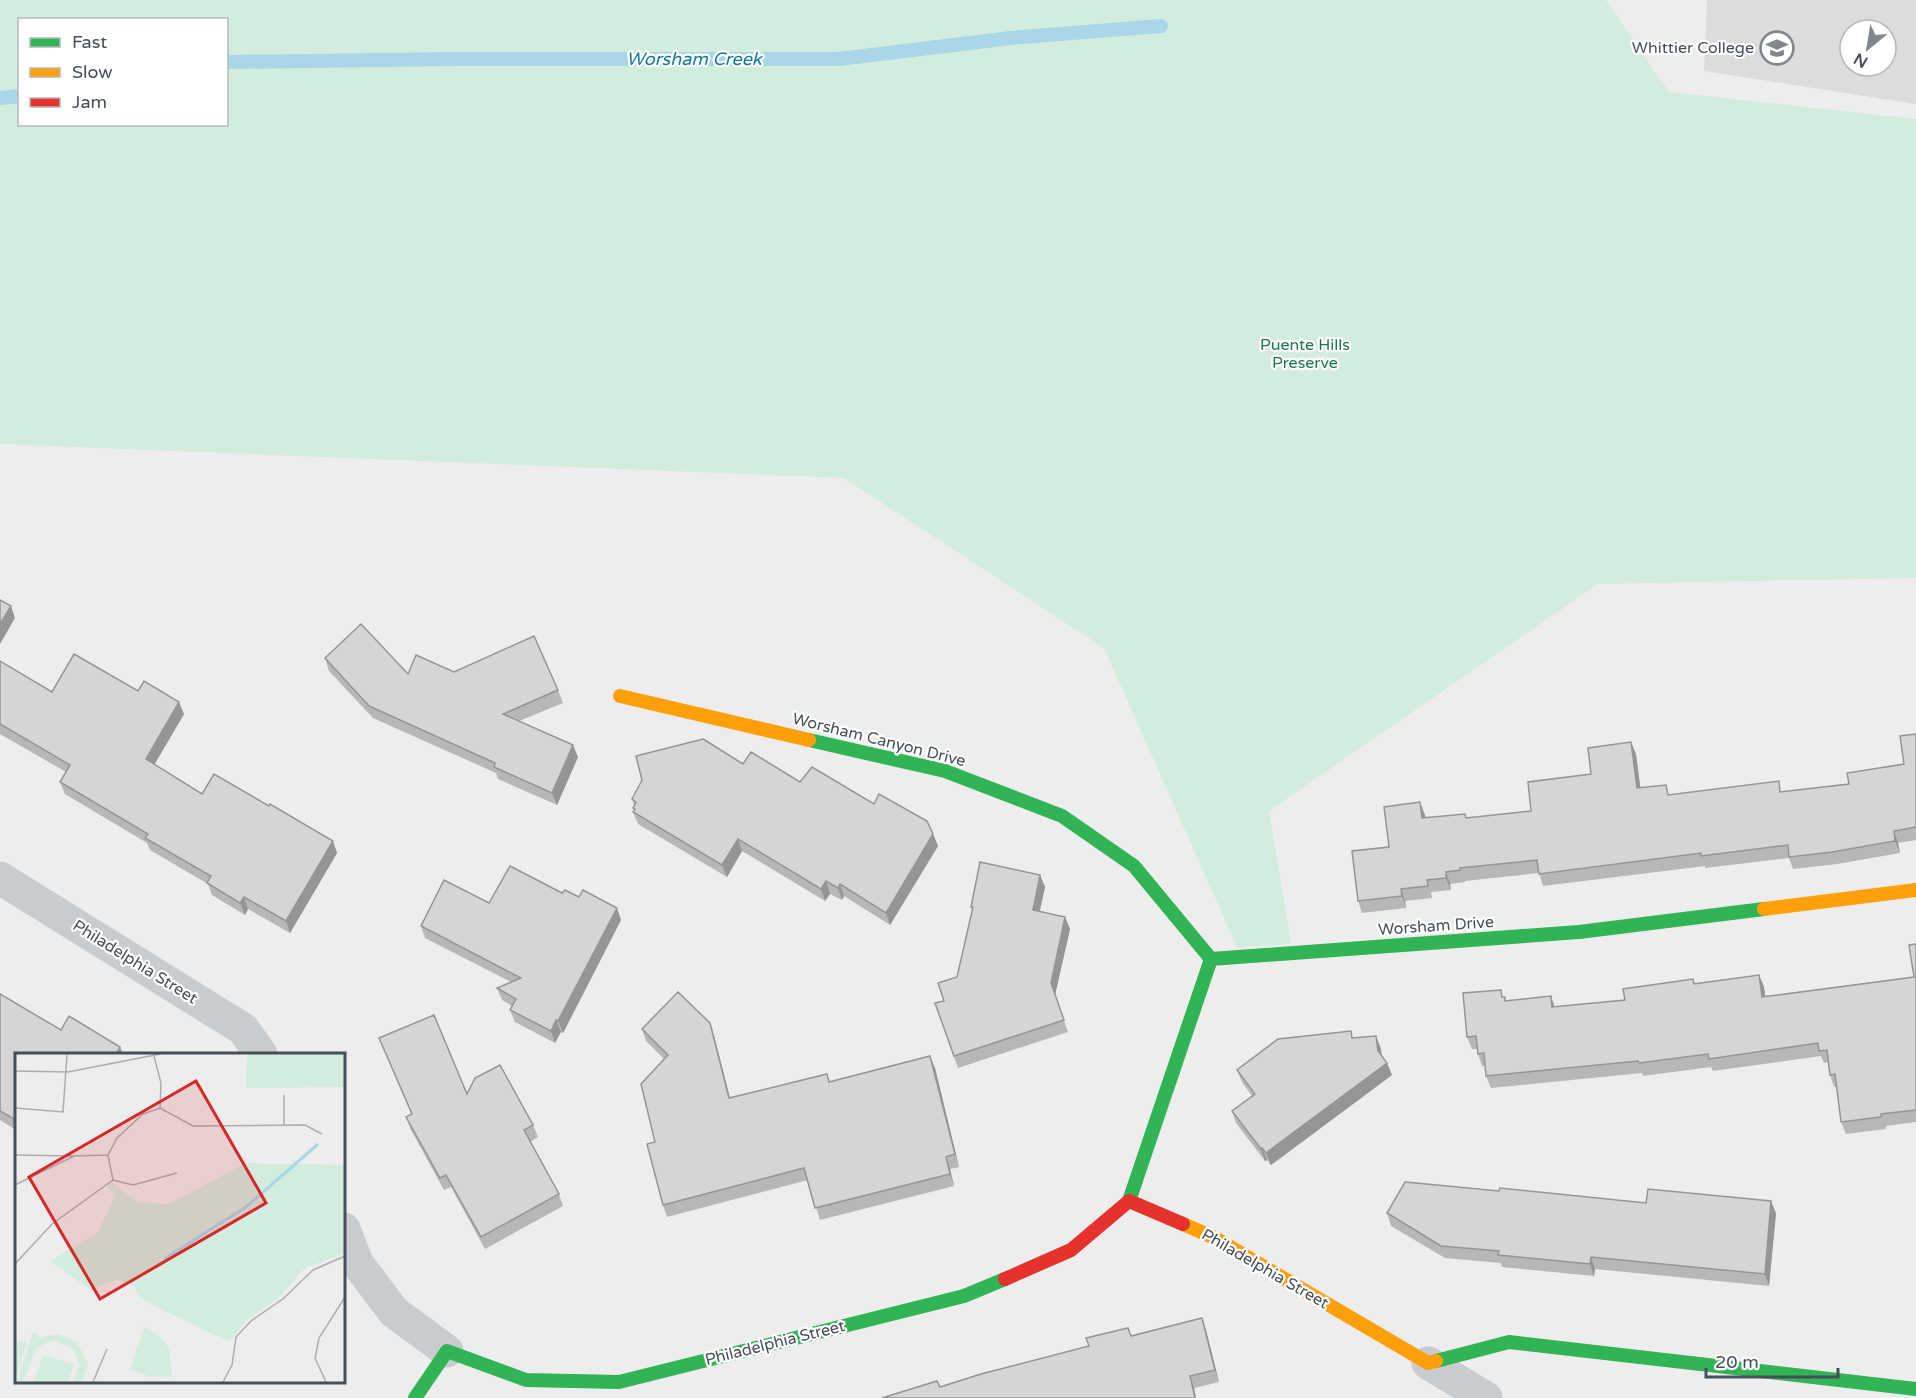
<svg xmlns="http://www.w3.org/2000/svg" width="1916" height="1398" viewBox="0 0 1916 1398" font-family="'Varela Round',sans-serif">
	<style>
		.education { fill: #dcdcdc; fill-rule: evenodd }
		.green { fill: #d2ecde; fill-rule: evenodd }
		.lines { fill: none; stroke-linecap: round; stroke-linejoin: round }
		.stream { stroke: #a9d7e8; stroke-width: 14 }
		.street { stroke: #c9ccce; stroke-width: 33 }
		.fast { stroke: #30b455; stroke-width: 14 }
		.slow { stroke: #ff9f0a; stroke-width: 14 }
		.jam { stroke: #e5322d; stroke-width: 14 }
		.wall { fill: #b7b7b9 }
		.shaded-wall { fill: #959596 }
		.building { fill: #d5d5d7; stroke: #959596; stroke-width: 1.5 }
		.labels { text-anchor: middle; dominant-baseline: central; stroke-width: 4.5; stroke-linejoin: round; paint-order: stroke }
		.poi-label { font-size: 16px; fill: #464e58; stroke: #fff; text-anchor: end }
		.park-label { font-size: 16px; fill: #1b754e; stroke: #fff }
		.street-label { font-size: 16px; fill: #464e58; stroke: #fff }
		.water-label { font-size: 18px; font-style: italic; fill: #14789e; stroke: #fff }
		.inset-river { fill: none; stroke: #a9d7e8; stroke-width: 3 }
		.inset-road { fill: none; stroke: #abadb1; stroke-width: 1.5 }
		.view { fill: #d62828; fill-opacity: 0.15; stroke: #d62828; stroke-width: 3 }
		.inset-edge { fill: none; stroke: #464e58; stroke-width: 3 }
	</style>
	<rect width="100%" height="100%" fill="#eeeded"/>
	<path class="education" d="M1707,0h209v104l-212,-33zM1850,30h36v36h-36z"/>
	<path class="green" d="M0,0h1606l63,92 247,27v459l-318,6 -329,227 22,133 -54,3 -133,-299 -260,-170 -844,-34zM20,20h206v104h-206z"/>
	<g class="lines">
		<g class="stream">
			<polyline points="226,62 454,59 839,59 1011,38 1161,26"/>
			<polyline points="0,98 20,96"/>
		</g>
		<g class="street">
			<polyline points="0,878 243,1029 261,1054"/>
			<polyline points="344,1229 357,1263 394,1312 447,1351"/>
			<polyline points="1428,1363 1486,1398"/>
		</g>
		<g class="fast">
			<polyline points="809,740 945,771 1062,816 1134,866 1211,959"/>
			<polyline points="1129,1201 1211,959 1579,932 1764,909"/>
			<polyline points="1436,1361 1509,1342 1916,1389"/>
			<polyline points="415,1398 447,1351 526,1380 619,1382 964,1296 1005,1279"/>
		</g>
		<g class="slow">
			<polyline points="620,696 809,740"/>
			<polyline points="1764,909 1916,890"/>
			<polyline points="1183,1224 1215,1238 1428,1363 1436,1361"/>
		</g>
		<polyline class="jam" points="1005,1279 1071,1250 1129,1201 1183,1224"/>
	</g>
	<g class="wall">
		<polygon points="325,658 408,674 558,690 563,703 519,721 578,757 557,805 498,779 496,773 373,718 329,671"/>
		<polygon points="0,661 52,692 138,691 184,714 154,765 202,794 337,853 290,933 248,909 245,915 212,895 208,884 150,850 147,843 65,794 60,782 66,772 0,734"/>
		<polygon points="1916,734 1916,840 1898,843 1900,853 1837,864 1793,869 1789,858 1705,868 1705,866 1543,886 1539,873 1465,881 1465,882 1450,884 1451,890 1431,892 1432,898 1405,901 1406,908 1362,913 1358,901 1389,847 1425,815 1425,818 1466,818 1531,811 1591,774 1636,754 1640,788 1670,795 1783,791 1849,784 1904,764"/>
		<polygon points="743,764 800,782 874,804 933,834 938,846 890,925 844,896 842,900 830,894 825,901 742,851 727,877 638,824 633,812 634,811 633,808 634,805 632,799"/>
		<polygon points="1045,887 1040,911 1065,917 1070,929 1055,995 1068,1032 958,1068 935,1003 944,1001 957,977 972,910 971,907"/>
		<polygon points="562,893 621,920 563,1033 561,1032 555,1043 515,1022 510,1010 512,1006 502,1000 497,988 511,982 425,938 421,926 489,903"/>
		<polygon points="1916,944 1916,1122 1886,1126 1886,1129 1846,1134 1841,1122 1837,1087 1834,1087 1830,1075 1828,1062 1824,1063 1821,1056 1713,1071 1711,1067 1643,1076 1642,1073 1491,1088 1486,1076 1485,1066 1482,1066 1478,1054 1477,1049 1472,1049 1467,1037 1504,997 1506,1000 1555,1007 1625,1000 1693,979 1695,983 1759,975 1764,987 1765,996 1914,977"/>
		<polygon points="0,994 61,1030 120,1047 16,1054 16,1130 0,1120"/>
		<polygon points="710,1023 714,1036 730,1098 829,1082 935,1068 959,1167 950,1169 954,1186 820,1220 808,1180 667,1217 663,1205 655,1142 664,1059 646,1041 642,1029"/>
		<polygon points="1376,1036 1381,1049 1381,1055 1387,1063 1392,1075 1271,1165 1267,1160 1265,1161 1236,1123 1232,1111 1252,1096 1242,1082 1237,1070 1353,1038"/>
		<polygon points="379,1038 467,1094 533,1125 538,1137 530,1142 559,1194 563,1206 485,1249 451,1187 444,1190 411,1130 406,1117 412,1115"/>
		<polygon points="1646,1203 1776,1213 1769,1286 1595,1269 1594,1276 1502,1267 1501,1263 1445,1258 1391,1226 1387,1213"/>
		<polygon points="1128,1328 1131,1336 1206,1330 1219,1382 1194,1388 1196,1398 882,1398 940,1387 1089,1346"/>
	</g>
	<g class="shaded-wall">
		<polygon points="11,606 15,618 0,644 0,624"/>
		<polygon points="179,702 184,714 150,772 146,759"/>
		<polygon points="1631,742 1636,754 1642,800 1637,788"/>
		<polygon points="573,745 578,757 557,805 552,793"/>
		<polygon points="1420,802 1425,815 1427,830 1422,818"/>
		<polygon points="1894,831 1898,843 1900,853 1895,841"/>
		<polygon points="933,834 938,846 890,925 886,913"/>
		<polygon points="738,839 742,851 727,877 722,865"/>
		<polygon points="333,841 337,853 290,933 286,921"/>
		<polygon points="1446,872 1450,884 1451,890 1446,878"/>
		<polygon points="1040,875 1045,887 1037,922 1033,910"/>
		<polygon points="826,881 830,894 825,901 821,889"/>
		<polygon points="840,884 844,896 842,900 838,888"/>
		<polygon points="1401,889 1405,901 1406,908 1402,896"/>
		<polygon points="244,897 248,909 245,915 240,903"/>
		<polygon points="617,908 621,920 563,1033 558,1021"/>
		<polygon points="1065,917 1070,929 1055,995 1068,1032 1051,983"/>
		<polygon points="1759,975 1764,987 1767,1009 1762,997"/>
		<polygon points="1551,996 1555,1008 1552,1007"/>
		<polygon points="556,1020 561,1032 555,1043 551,1031"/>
		<polygon points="710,1023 714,1036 733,1110 729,1098"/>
		<polygon points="1376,1036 1381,1049 1382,1063 1378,1051"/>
		<polygon points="120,1047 123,1054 116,1054"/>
		<polygon points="930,1056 935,1068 959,1167 955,1154"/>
		<polygon points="1387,1063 1392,1075 1271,1165 1266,1153"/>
		<polygon points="1262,1148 1267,1160 1265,1161 1261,1149"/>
		<polygon points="946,1157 950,1169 954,1186 950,1174"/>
		<polygon points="1771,1201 1776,1213 1769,1286 1765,1274"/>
		<polygon points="1591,1257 1595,1269 1594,1276 1590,1264"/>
		<polygon points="1202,1318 1206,1330 1219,1382 1215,1370"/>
		<polygon points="1190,1376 1194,1388 1196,1398 1195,1398"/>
	</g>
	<g class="building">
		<polygon points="0,600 11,606 0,624"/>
		<polygon points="361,624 408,674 416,655 454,672 534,636 558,690 503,714 573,745 552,793 494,767 495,763 369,706 325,658"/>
		<polygon points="74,654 138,691 144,681 179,702 146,759 202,794 214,774 269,806 270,804 333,841 286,921 244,897 240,903 207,883 211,876 145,838 148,834 60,782 70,765 0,724 0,661 52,692"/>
		<polygon points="1916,734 1916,827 1894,831 1895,841 1832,852 1789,857 1788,845 1701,856 1701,853 1539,874 1537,860 1460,868 1460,870 1446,872 1446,878 1427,880 1428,886 1401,889 1402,896 1358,901 1352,851 1389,847 1384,807 1420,802 1422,818 1465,814 1466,818 1531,811 1528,782 1591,774 1588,748 1631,742 1637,788 1666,785 1668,795 1779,781 1780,792 1849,784 1847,773 1904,764 1900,736"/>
		<polygon points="703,739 743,764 751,752 800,782 812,767 874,804 879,794 927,821 933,834 886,913 840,884 838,888 826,881 821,889 738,839 722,865 633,812 635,809 633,808 636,802 632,799 642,780 636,756"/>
		<polygon points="980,862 1040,875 1033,910 1065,917 1051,983 1064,1020 954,1056 935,1003 944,1001 938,983 957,977 973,907 971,907"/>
		<polygon points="510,866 562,893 565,890 579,897 583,890 617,908 558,1021 556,1020 551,1031 510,1010 516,999 497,988 521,978 421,926 444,880 489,903"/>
		<polygon points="1916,944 1916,1110 1881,1114 1881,1117 1841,1122 1835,1074 1830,1075 1827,1050 1819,1051 1818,1043 1709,1059 1708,1054 1639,1063 1638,1061 1486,1076 1484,1053 1478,1054 1476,1036 1467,1037 1463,993 1501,990 1502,997 1505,997 1505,1001 1551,996 1552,1007 1625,1000 1623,989 1693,979 1694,984 1759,975 1762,997 1914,977 1909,945"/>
		<polygon points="678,992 710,1023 729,1098 827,1074 829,1082 930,1056 955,1154 946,1157 950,1174 815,1208 804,1168 663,1205 647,1144 655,1142 641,1084 668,1055 642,1029"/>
		<polygon points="0,994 61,1030 69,1016 120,1047 116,1054 16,1054 16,1120 0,1111"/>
		<polygon points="434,1015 467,1094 475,1078 500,1065 533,1125 524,1130 559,1194 481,1237 446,1175 440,1178 406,1117 412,1114 379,1038"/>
		<polygon points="1351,1031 1352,1038 1376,1036 1378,1051 1387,1063 1266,1153 1262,1148 1261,1149 1232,1111 1255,1094 1237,1070 1278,1039"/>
		<polygon points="1405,1182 1499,1191 1500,1188 1646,1203 1648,1189 1771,1201 1765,1274 1591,1257 1590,1264 1498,1255 1499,1251 1441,1246 1387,1213"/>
		<polygon points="1202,1318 1215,1370 1190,1376 1195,1398 882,1398 937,1381 940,1387 981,1374 1089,1346 1086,1338 1128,1328 1131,1336"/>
	</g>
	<defs>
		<symbol id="university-ring" viewBox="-11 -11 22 22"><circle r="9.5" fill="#fff" stroke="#81868c" stroke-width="1.5"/><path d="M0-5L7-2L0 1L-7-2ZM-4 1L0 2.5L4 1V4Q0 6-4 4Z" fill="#81868c"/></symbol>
	</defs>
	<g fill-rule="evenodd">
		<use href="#university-ring" x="1758" y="29" width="38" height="38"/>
	</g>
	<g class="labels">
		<g class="poi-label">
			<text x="1754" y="48">Whittier College</text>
		</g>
		<g class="park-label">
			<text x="1305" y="345">Puente Hills<tspan x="1305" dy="18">Preserve</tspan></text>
		</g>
		<g class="street-label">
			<text transform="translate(879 740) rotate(14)">Worsham Canyon Drive</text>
			<text transform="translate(1436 926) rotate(-4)">Worsham Drive</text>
			<text transform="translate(135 962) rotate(32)">Philadelphia Street</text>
			<text transform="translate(1265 1269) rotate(30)">Philadelphia Street</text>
			<text transform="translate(775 1343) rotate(-14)">Philadelphia Street</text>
		</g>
		<g class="water-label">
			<text x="694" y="59">Worsham Creek</text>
		</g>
	</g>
	<g transform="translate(15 1053)">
		<rect width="330" height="330" fill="#eeeded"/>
		<path d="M232,1h98v33l-99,1zM231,110l99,2v88l-40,15 -27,30 -32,22 -16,22 -74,-35 -16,-10 -6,-10 -17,-8 -26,11 -41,-29 48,-29 17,-36 -8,-11 4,-3 27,20 31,2zM129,274l14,7 11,14 3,29 -24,-1 -18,-7zM18,279l6,2 -1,4 21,-4 17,8 12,20 -6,20h-8l5,-18 -5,-14 -19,-10 -18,7 -14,35h-6zM3,287l9,3 -12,37v-31zM28,302l31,9 -6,18h-34z" fill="#d2ecde"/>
		<path class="inset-river" d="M149,206l82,-52 72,-63"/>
		<path class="inset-road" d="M139,3l7,27 -1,25M0,18l53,1 92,-18M0,55l48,4 4,-58M269,73v-31M0,102l59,1M98,127l20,5 44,-12M0,132l59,-29 34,-1 9,-17 26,-24 17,-6 33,18 112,-1 17,9M0,211l37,-40 61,-44 -5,-25M78,329l14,-33M208,329l9,-17 4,-28 15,-16 33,-23 29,-28 32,-14M311,329l-11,-24 4,-20 26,-41"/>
		<path class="view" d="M181,28l70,122 -166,96 -71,-122z"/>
		<rect width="330" height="330" class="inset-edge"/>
	</g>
	<rect x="18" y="18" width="210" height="108" fill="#ffffff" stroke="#b5b8bc" stroke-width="1.5"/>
	<rect x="30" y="38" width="30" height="9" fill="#30b455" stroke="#b5b8bc" stroke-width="1.5"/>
	<text x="72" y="48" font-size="18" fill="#464e58">Fast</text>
	<rect x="30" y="68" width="30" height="9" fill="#ff9f0a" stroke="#b5b8bc" stroke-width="1.5"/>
	<text x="72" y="78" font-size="18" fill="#464e58">Slow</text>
	<rect x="30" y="98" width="30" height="9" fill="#e5322d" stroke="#b5b8bc" stroke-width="1.5"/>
	<text x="72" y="108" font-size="18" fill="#464e58">Jam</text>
	<g transform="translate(1868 48) rotate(210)"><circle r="28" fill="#ffffff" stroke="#b5b8bc" stroke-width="1.5"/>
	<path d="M0-4.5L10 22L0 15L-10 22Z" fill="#81868c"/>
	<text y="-9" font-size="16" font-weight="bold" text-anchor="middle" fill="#464e58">N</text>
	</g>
	<path d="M1706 1368v9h132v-9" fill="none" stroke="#464e58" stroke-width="3"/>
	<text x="1715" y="1368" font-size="18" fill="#464e58" stroke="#ffffff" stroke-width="4.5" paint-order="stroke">20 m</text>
</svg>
